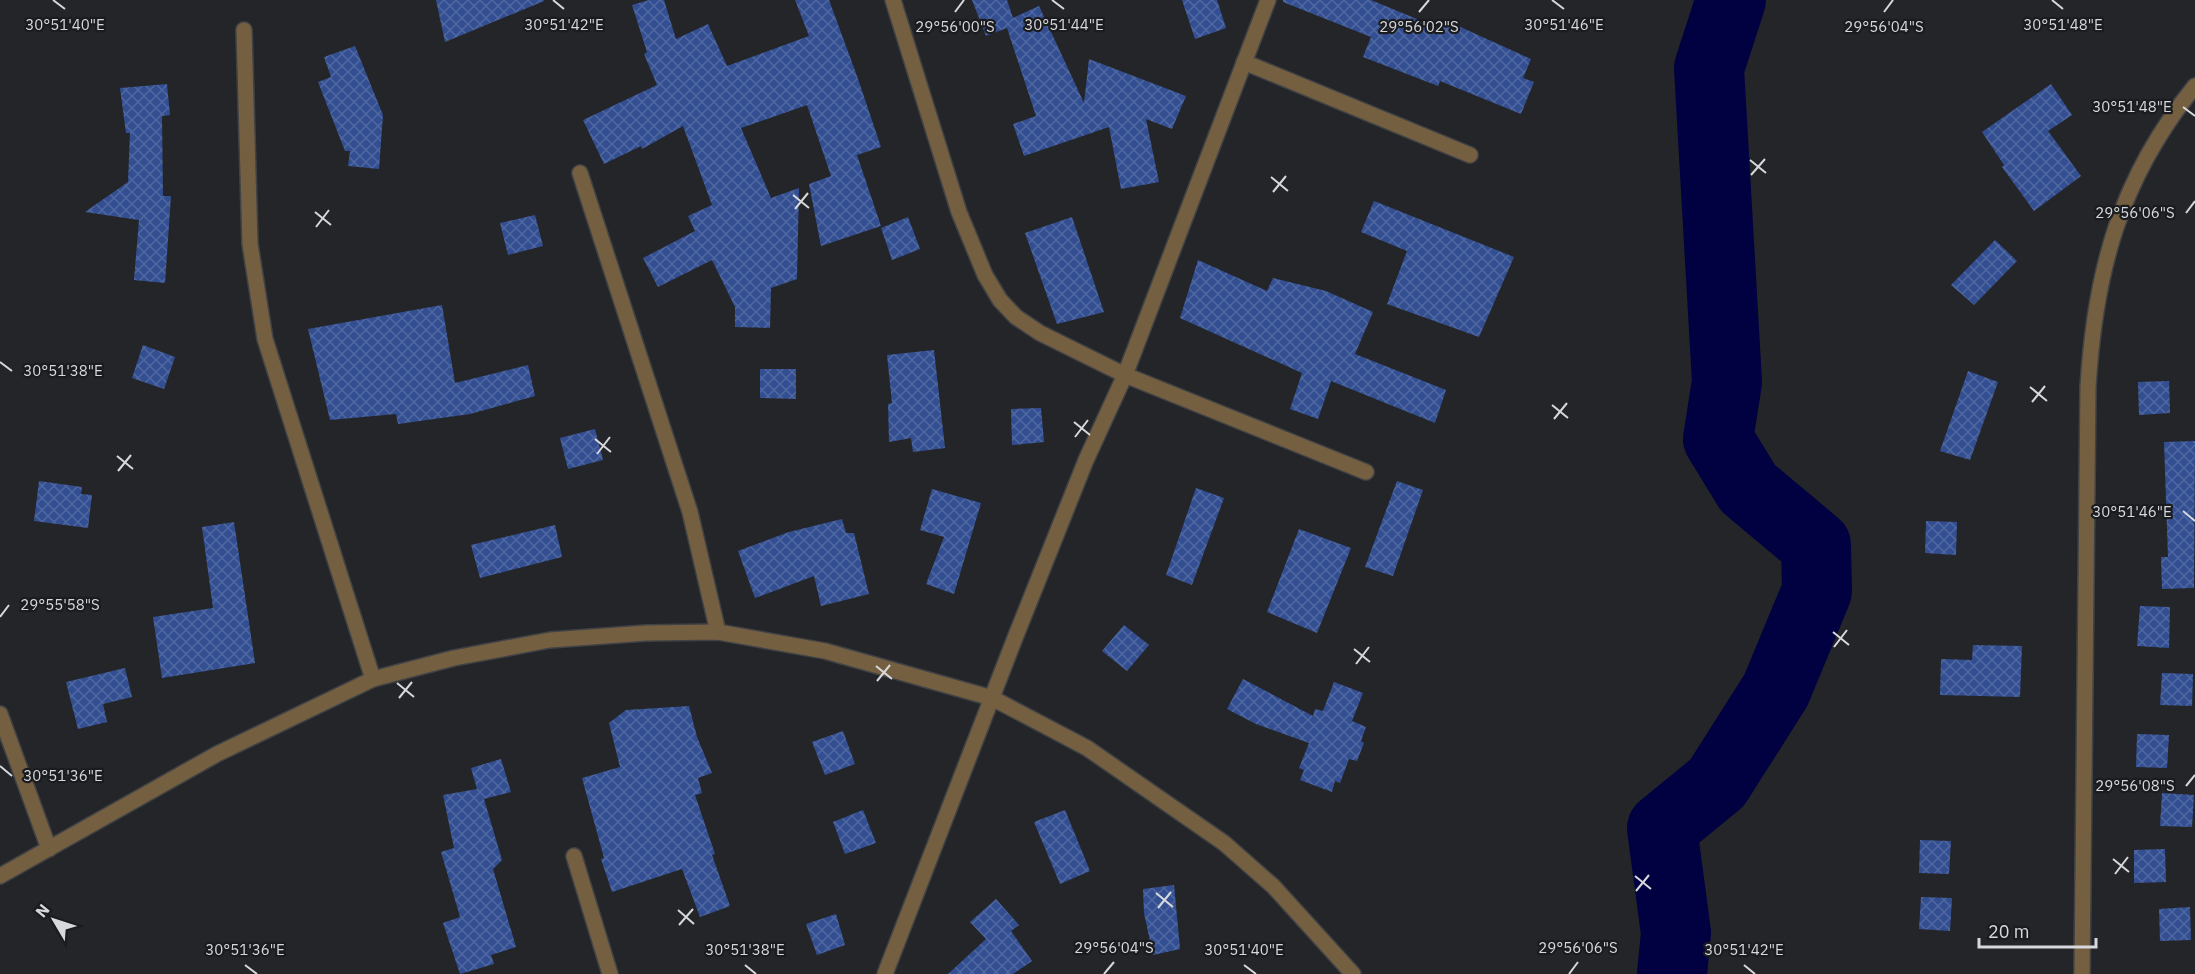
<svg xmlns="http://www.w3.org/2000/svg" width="2195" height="974" viewBox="0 0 2195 974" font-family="'IBM Plex Sans',sans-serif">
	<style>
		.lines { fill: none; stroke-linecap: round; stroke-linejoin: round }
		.river { stroke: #010040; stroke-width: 70 }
		.building { fill: url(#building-cross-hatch) }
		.street-casing { stroke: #404245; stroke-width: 18 }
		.street { stroke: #755f41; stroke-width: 15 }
		.ticks { fill: none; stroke: #d7d8db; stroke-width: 2 }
		.ticks-label { font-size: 15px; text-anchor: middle; fill: #d7d8db; stroke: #1a1c1f; stroke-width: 4.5; stroke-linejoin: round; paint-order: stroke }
	</style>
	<defs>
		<pattern id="building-cross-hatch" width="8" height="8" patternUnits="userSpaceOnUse" patternTransform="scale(1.5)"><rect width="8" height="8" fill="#334f92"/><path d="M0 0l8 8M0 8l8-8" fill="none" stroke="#5068a1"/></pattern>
	</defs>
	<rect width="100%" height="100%" fill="#232529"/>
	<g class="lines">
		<polyline class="river" points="1672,974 1676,933 1662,828 1717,783 1776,690 1817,591 1816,545 1748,488 1718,439 1727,382 1709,68 1731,0"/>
	</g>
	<g class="building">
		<polygon points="436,0 544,0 544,1 445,42"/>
		<polygon points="649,0 664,0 676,39 708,24 727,66 809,36 795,0 829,0 857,76 881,147 857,155 881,226 821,246 809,184 831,176 807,105 741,128 771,198 799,188 797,279 771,288 770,328 735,327 735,307 712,260 658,287 643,258 695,231 688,216 712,205 683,126 642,149 641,146 604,164 583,120 657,85 644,54 647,52 632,5"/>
		<polygon points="972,0 1007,0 1013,18 1039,6 1084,103 1089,59 1186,96 1172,129 1146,119 1159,182 1121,189 1109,127 1024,156 1013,124 1036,116 1007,28 986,36"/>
		<polygon points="1182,0 1217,0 1226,28 1195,39"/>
		<polygon points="1283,0 1371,0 1441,29 1445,20 1531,59 1523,78 1534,82 1521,114 1440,81 1438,86 1363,57 1371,37 1283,2"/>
		<polygon points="355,46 383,115 379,169 348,166 350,151 345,151 318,82 331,77 324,57"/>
		<polygon points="167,84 170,115 162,116 163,196 171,196 165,283 134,280 139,220 85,212 128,182 130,133 126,133 120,88"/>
		<polygon points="2051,84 2072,115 2048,131 2081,176 2034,211 2002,167 2004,165 1982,132"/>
		<polygon points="1374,201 1514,257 1479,337 1387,304 1407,251 1361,232"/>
		<polygon points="535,215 543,246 508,255 500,223"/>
		<polygon points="908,217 920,249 892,260 881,228"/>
		<polygon points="1072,217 1104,312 1057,324 1025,233"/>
		<polygon points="1995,240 2017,261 1974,305 1951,285"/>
		<polygon points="1198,260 1267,291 1273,278 1326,291 1373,312 1355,354 1446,390 1435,423 1331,381 1318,419 1290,409 1302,373 1180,318"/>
		<polygon points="442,305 455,383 528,365 535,396 470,414 398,424 396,414 330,420 308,329"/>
		<polygon points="143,345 175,357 164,389 132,378"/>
		<polygon points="934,350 945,448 913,452 911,438 889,442 888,404 892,403 887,355"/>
		<polygon points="760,369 796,369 796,399 760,398"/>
		<polygon points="1968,371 1998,382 1970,460 1940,451"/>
		<polygon points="2169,381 2170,413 2139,415 2138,382"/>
		<polygon points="1041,408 1044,442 1012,445 1011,409"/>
		<polygon points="595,429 603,460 568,469 560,438"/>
		<polygon points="2195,441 2194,588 2162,589 2161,557 2168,557 2164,442"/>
		<polygon points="39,481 82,487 81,494 92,495 88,528 34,521"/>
		<polygon points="1397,481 1423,490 1393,576 1365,567"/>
		<polygon points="1196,488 1224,498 1192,585 1166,575"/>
		<polygon points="932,489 981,503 954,594 926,584 944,537 920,530"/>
		<polygon points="842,519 846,533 854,533 869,594 821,606 814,576 755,598 738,551 789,532"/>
		<polygon points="1926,521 1957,522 1956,555 1925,553"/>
		<polygon points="234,522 255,663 162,678 153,617 213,608 202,527"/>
		<polygon points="555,525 562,557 480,578 471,545"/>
		<polygon points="1299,529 1351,548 1317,633 1267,612"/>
		<polygon points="2140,606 2170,607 2169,648 2137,646"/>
		<polygon points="1124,625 1149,645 1127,671 1102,651"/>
		<polygon points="1973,645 2022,646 2020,697 1940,695 1941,659 1972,660"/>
		<polygon points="125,668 132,697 103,704 107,722 78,729 66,682"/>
		<polygon points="2162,673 2193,674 2192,706 2160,705"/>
		<polygon points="1243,679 1313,716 1315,709 1323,711 1334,682 1363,693 1352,721 1366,727 1361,741 1364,743 1357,761 1349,759 1340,783 1335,781 1332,792 1300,780 1304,770 1299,768 1309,743 1256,724 1227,709"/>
		<polygon points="689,706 697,737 712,773 698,778 702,793 695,795 715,854 712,855 730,906 700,917 682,869 612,892 601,859 604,858 582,778 620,767 609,723 626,710"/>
		<polygon points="843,731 855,764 825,775 812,742"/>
		<polygon points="2137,734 2169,735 2167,768 2136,767"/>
		<polygon points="501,759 511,792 484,799 502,860 493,869 516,947 491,955 494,964 460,974 443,923 460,917 441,852 454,848 443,795 477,789 471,768"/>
		<polygon points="2162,793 2194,795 2192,827 2160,826"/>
		<polygon points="863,810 876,843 845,854 833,822"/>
		<polygon points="1065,810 1090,871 1060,884 1034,822"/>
		<polygon points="1920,840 1951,841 1949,874 1919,873"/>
		<polygon points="2165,849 2166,882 2134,883 2134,850"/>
		<polygon points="1174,885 1180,949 1153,955 1144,913 1143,889"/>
		<polygon points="1921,897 1952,898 1950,931 1919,929"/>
		<polygon points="996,899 1019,925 1011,931 1032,961 1013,974 948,974 986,939 970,922"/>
		<polygon points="2190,907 2191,940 2160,941 2159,909"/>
		<polygon points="836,914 845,945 817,955 806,924"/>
	</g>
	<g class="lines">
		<defs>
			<g id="street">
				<polyline points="893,0 959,212 985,275 1000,300 1016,317 1040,333 1125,375 1366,472"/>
				<polyline points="244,30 250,244 265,339 373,679"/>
				<polyline points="1244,62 1470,155"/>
				<polyline points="580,173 690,512 718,632"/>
				<polyline points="0,714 49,849"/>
				<polyline points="574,856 610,974"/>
				<polyline points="0,876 217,754 373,679 454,658 550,640 646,633 718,632 825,651 992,698 1087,748 1224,843 1273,886 1353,974"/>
				<polyline points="885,974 1015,638 1086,460 1125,375 1268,0"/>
				<path d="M2082,974l6,-587c7,-116 32,-209 107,-301"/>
			</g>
		</defs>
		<use href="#street" class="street-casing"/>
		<use href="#street" class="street"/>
	</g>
	<path class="ticks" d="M53,0l12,9M553,0l11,9M1052,0l12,9M1552,0l12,9M2052,0l11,9M955,12l9,-12M1419,12l10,-12M1884,12l9,-12M2183,107l12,9M1750,160l16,13M1751,175l14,-16M1271,177l17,14M1273,192l13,-16M793,195l16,13M795,209l13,-16M315,212l16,13M2186,213l9,-12M316,227l13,-17M0,362l12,9M2030,387l17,14M2032,402l13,-16M1552,405l16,13M1554,419l13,-16M1074,422l16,13M1075,437l13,-17M595,439l16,13M597,454l13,-17M117,456l16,13M118,471l13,-16M2183,511l12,10M0,617l9,-12M1833,632l16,13M1834,647l13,-17M1354,649l16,13M1356,664l13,-17M876,666l16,13M877,681l13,-16M397,683l17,14M399,698l13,-16M0,766l12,10M2186,786l9,-11M2113,859l16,13M2115,874l13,-17M1635,876l16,13M1636,891l13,-16M1156,893l17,14M1158,908l13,-16M678,910l16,14M679,925l14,-16M245,965l12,9M745,965l11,9M1244,965l12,9M1744,965l11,9M1104,974l10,-12M1569,974l9,-12"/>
	<g class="ticks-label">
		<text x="65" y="30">30°51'40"E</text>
		<text x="564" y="30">30°51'42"E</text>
		<text x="1064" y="30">30°51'44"E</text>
		<text x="1564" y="30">30°51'46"E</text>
		<text x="2063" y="30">30°51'48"E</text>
		<text x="955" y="32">29°56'00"S</text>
		<text x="1419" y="32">29°56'02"S</text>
		<text x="1884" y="32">29°56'04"S</text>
		<text x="2132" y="112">30°51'48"E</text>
		<text x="2135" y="218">29°56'06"S</text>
		<text x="63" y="376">30°51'38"E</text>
		<text x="2132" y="517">30°51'46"E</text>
		<text x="60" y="610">29°55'58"S</text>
		<text x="63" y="781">30°51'36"E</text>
		<text x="2135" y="791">29°56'08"S</text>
		<text x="1114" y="953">29°56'04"S</text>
		<text x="1578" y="953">29°56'06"S</text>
		<text x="245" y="955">30°51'36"E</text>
		<text x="745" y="955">30°51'38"E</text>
		<text x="1244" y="955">30°51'40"E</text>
		<text x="1744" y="955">30°51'42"E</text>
	</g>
	<g transform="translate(54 920) rotate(309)" stroke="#1a1c1f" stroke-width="4.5" paint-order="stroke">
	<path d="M0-4.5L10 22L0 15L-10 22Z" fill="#d7d8db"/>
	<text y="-9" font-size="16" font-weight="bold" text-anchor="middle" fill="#d7d8db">N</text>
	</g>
	<path d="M1979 938v9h117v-9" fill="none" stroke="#d7d8db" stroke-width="3"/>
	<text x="1988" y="938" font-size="18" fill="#d7d8db" stroke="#1a1c1f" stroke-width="4.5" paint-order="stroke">20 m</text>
</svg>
